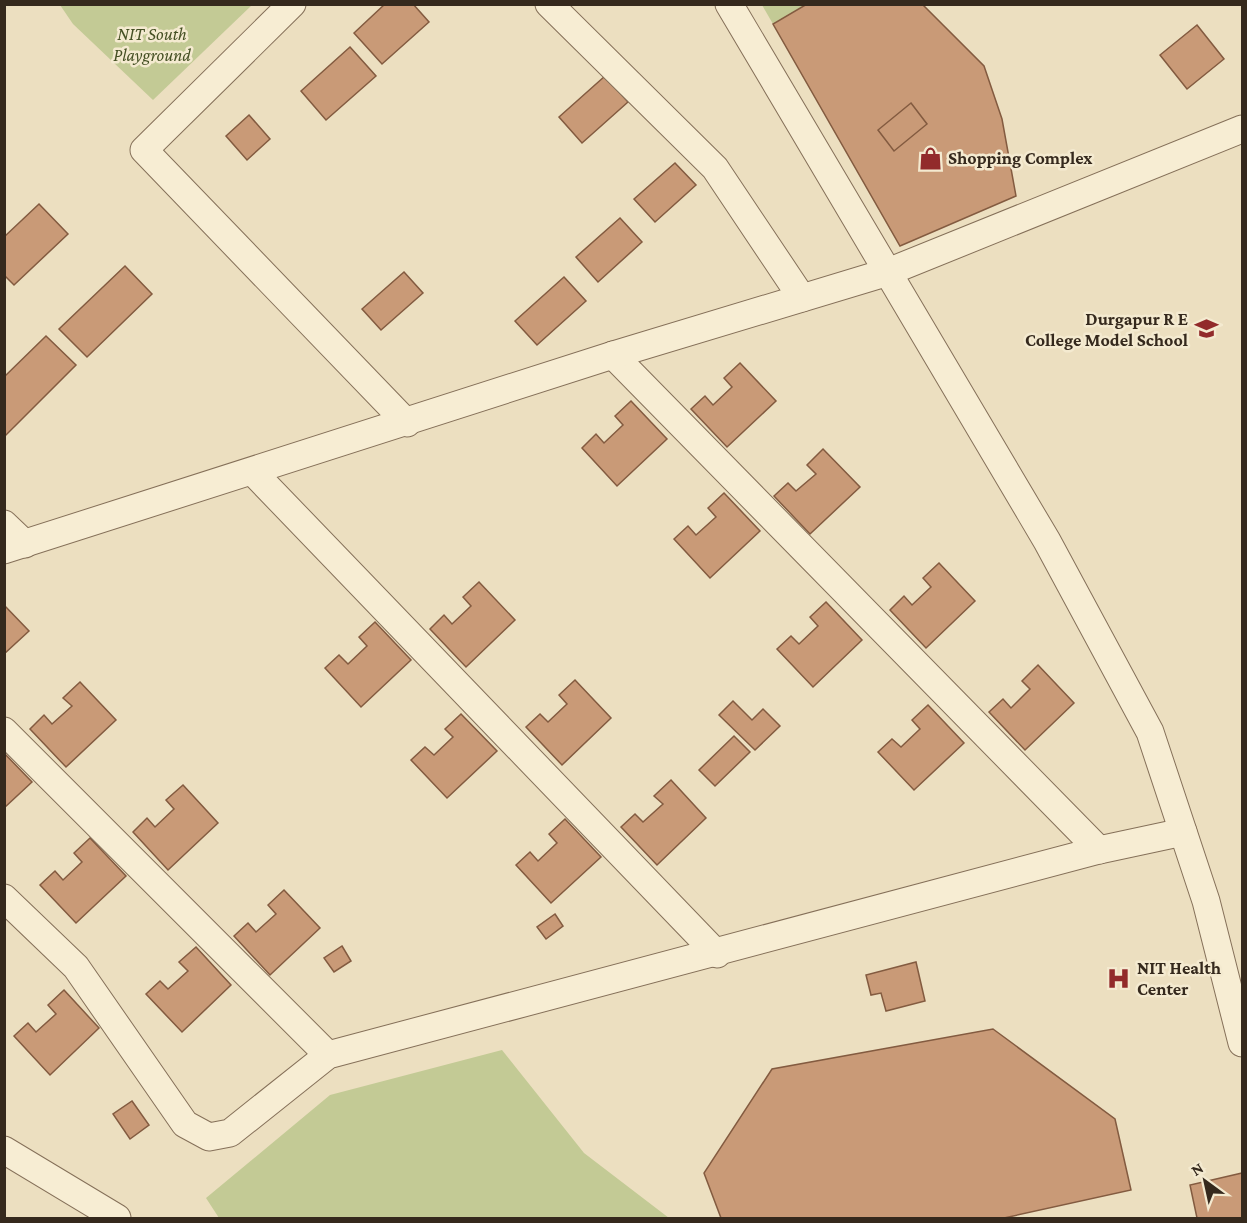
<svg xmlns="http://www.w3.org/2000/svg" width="1247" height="1223" viewBox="0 0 1247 1223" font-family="'Crimson Pro',serif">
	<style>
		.green { fill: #c3ca95 }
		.building { fill: #c99a77; stroke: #835b40; stroke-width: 1.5 }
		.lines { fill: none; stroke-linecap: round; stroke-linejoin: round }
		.street-casing { stroke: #857059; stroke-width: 29 }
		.street { stroke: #f7edd3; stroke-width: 27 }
		.labels { text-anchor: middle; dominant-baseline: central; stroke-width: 5; stroke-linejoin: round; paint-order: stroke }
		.park-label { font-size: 18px; font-style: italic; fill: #455024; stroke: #f4ead0 }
		.poi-label { font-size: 18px; font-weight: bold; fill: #35291d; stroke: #f4ead0; text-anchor: start }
	</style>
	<rect width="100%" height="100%" fill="#ecdfc0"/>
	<g class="green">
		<polygon points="60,5 252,5 153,100 73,24"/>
		<polygon points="762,5 807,5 773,24"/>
		<polygon points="502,1050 584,1153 669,1218 219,1218 206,1198 330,1095"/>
	</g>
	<g class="building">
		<polygon points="385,4 413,4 429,22 382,64 354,33"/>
		<polygon points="807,4 922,4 984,66 1002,119 1016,196 900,246 773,24"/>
		<polygon points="1197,25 1224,59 1187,89 1160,55"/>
		<polygon points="350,47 376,76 326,120 301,91"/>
		<polygon points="605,76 628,102 582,143 559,117"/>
		<polygon points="911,103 927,124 894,151 878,130"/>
		<polygon points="249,115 270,139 247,160 226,136"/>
		<polygon points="675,163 696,185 655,222 634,199"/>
		<polygon points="39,204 68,234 14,285 4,275 4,237"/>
		<polygon points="620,218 642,242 598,282 576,257"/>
		<polygon points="125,266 152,294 87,357 59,329"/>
		<polygon points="404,272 423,293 381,330 362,309"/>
		<polygon points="564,277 586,301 537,345 515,321"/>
		<polygon points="46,336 76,365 4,437 4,377"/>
		<polygon points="740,363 776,401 727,447 691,409 705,396 713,405 732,387 724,378"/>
		<polygon points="631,401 667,439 617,486 582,448 596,434 604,443 623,425 615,416"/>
		<polygon points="823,449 860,487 810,534 774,496 788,483 796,491 816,474 807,465"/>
		<polygon points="724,493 760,531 710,578 674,539 688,526 696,535 716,517 708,508"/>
		<polygon points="939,563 975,601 926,648 890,610 904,596 912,605 931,587 923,578"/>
		<polygon points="479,582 515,620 466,667 430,629 444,615 452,624 471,606 463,597"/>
		<polygon points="826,602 862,640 813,687 777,649 791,636 799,644 818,626 810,617"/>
		<polygon points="4,605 29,631 4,654"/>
		<polygon points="375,622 411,660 361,707 325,668 339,655 348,664 367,646 359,637"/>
		<polygon points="1038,665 1074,703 1025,750 989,712 1003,699 1011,708 1030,689 1022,681"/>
		<polygon points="575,680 611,718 562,765 526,727 540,714 548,722 567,704 559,695"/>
		<polygon points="80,682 116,720 66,767 30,729 44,715 52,724 72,706 63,698"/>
		<polygon points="733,701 752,720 763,709 780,726 755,750 719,715"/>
		<polygon points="928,705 964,743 914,790 878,752 892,739 901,747 920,729 912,720"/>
		<polygon points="461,714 497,751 447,798 411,760 425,747 434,755 453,737 445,729"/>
		<polygon points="734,736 750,752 715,786 699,770"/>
		<polygon points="4,753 32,782 4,808"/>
		<polygon points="671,780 706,818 657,865 621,827 635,814 643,822 663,804 654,796"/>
		<polygon points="183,785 218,823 168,870 133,832 147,818 155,827 174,809 166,800"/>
		<polygon points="565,819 601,857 551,903 516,865 530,852 538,861 557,843 549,834"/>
		<polygon points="90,838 126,876 76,923 40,885 55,871 63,880 82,862 74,853"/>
		<polygon points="284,890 320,928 270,975 234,936 248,923 256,932 276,914 268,905"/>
		<polygon points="555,914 563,926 546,939 537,927"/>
		<polygon points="342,946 351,961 334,972 324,958"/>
		<polygon points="196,947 231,985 182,1032 146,994 160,981 168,989 188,971 179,962"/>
		<polygon points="916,962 925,1001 886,1011 881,993 871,995 866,975"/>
		<polygon points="64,990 99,1028 50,1075 14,1036 28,1023 36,1032 56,1014 48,1005"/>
		<polygon points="993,1029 1115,1119 1131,1190 1004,1218 721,1218 704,1173 772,1069"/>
		<polygon points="132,1101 149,1125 130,1139 113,1114"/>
		<polygon points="1242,1173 1242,1218 1197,1218 1190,1185"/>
	</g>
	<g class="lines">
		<defs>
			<g id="street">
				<polyline points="292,4 144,150 407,423"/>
				<polyline points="549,4 715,168 802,298"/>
				<polyline points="729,4 1047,541 1150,732 1206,901 1242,1043"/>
				<polyline points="613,355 1099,850"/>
				<polyline points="253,472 717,954"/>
				<polyline points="4,524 25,544"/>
				<polyline points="4,550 613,355 888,272 1242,129"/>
				<polyline points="4,731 328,1055"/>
				<polyline points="4,898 76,967 185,1124 209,1137 230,1133 328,1055 1099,850 1183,832"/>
				<polyline points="4,1150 117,1218"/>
			</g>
		</defs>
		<use href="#street" class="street-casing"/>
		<use href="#street" class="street"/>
	</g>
	<defs>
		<symbol id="shop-bare" viewBox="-9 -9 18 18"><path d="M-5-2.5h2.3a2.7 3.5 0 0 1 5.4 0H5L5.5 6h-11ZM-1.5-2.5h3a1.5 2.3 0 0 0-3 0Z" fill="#922b2b" stroke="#f4ead0" stroke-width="2.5" paint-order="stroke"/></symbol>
		<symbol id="school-bare" viewBox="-9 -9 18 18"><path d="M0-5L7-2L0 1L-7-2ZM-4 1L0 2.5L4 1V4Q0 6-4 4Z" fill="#922b2b" stroke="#f4ead0" stroke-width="2.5" paint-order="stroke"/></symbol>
		<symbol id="hospital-bare" viewBox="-9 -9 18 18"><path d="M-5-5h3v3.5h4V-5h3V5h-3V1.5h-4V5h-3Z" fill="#922b2b" stroke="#f4ead0" stroke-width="2.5" paint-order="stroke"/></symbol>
	</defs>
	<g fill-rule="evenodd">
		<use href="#shop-bare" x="914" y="142" width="33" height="33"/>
		<use href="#school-bare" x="1190" y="312" width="33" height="33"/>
		<use href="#hospital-bare" x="1102" y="962" width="33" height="33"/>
	</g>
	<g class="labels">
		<g class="park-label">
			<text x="152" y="34">NIT South<tspan x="152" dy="21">Playground</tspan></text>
		</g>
		<g class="poi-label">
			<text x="948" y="158">Shopping Complex</text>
			<text x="1188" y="319" text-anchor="end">Durgapur R E<tspan x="1188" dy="21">College Model School</tspan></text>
			<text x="1137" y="968">NIT Health<tspan x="1137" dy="21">Center</tspan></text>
		</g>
	</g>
	<rect width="1247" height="1223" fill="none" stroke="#35291d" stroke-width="12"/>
	<g transform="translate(1205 1181) rotate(327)" stroke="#f4ead0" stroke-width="4.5" paint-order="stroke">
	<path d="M0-4.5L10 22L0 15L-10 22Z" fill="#35291d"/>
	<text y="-9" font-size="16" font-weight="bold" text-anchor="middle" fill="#35291d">N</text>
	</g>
</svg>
